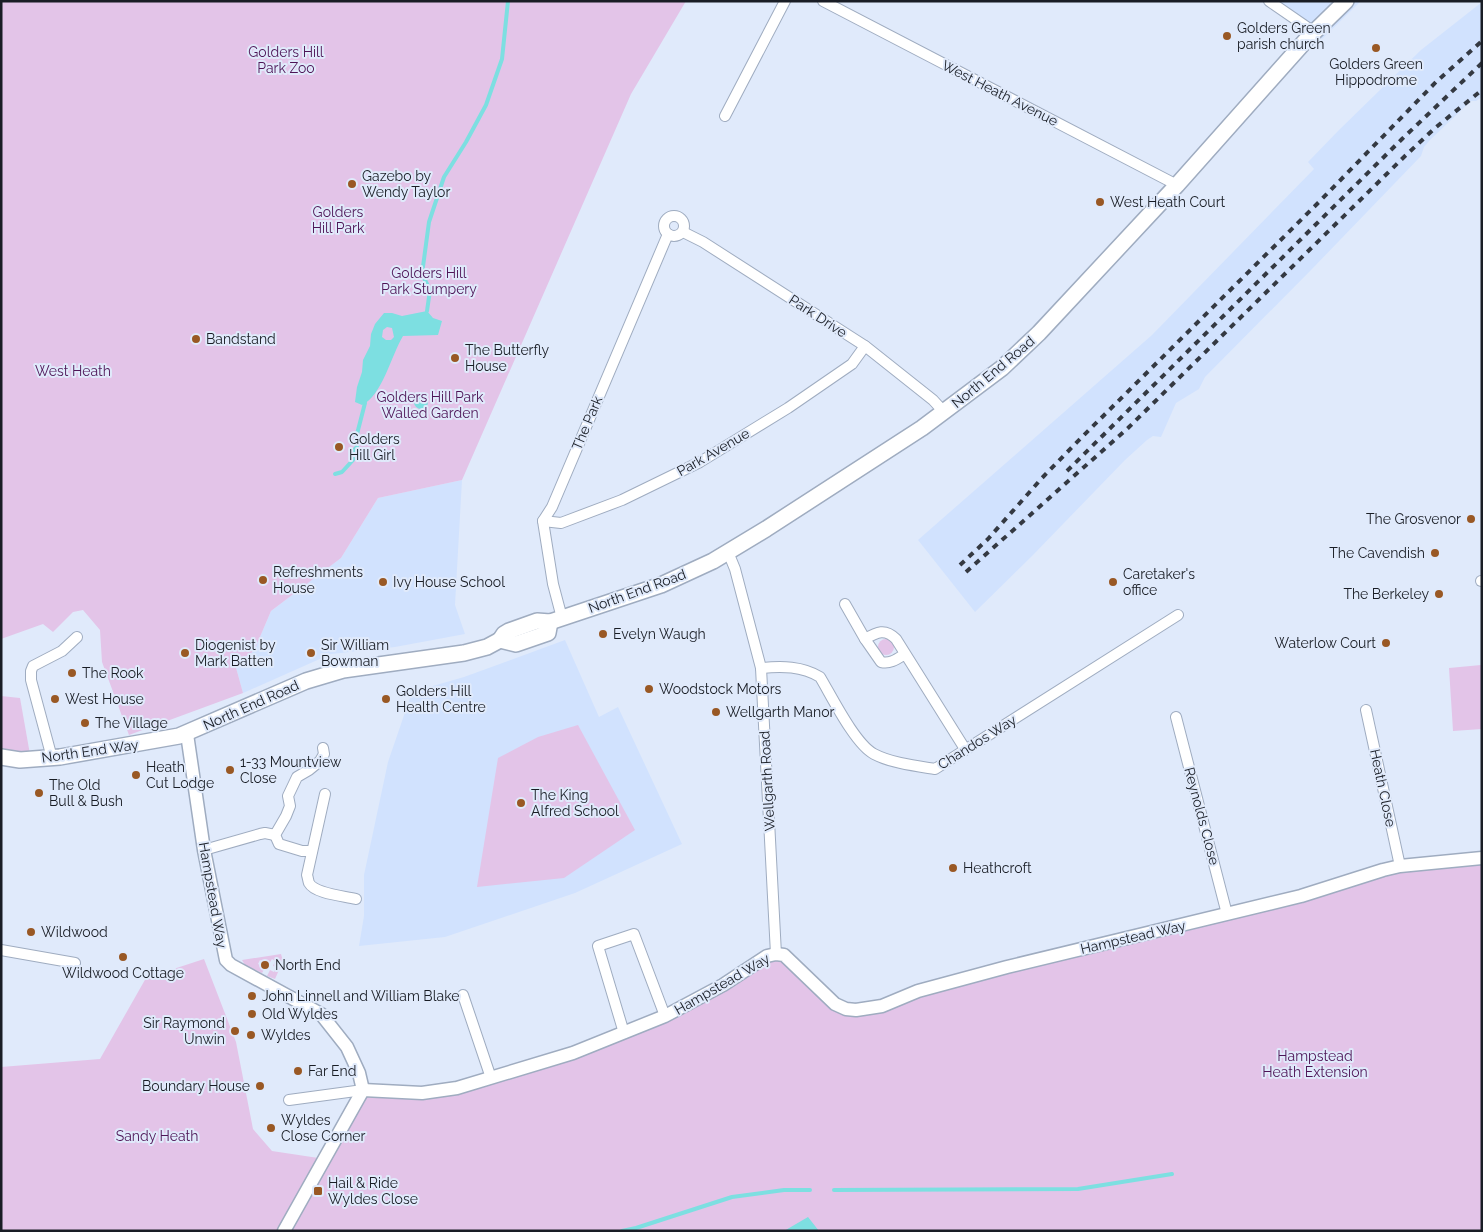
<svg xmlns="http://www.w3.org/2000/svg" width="1483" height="1232" viewBox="0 0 1483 1232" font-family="Raleway,sans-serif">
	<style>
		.built { fill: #d1e2fe }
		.green { fill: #e3c4e8 }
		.water { fill: #7ddfe1; fill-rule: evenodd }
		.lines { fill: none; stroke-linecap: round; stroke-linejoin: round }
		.stream { stroke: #7ddfe1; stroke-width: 4 }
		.minor-casing { stroke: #9facc0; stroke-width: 12 }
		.tertiary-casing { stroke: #9facc0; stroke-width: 15 }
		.primary-casing { stroke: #9facc0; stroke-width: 18 }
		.minor { stroke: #fff; stroke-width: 10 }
		.tertiary { stroke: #fff; stroke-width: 12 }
		.primary { stroke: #fff; stroke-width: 15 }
		.rail { stroke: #343942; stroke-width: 4; stroke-dasharray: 6 6; stroke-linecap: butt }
		.poi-dot { fill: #995824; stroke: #e0eafb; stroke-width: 2 }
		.labels { text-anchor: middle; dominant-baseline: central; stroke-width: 4; stroke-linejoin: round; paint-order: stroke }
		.poi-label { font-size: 14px; fill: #191d25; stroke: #e0eafb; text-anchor: start }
		.park-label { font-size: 14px; fill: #4e1557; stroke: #e0eafb }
		.street-label { font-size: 14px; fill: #191d25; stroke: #e0eafb }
	</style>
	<rect width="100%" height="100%" fill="#e0eafb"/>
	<g class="built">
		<polygon points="1269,1 1361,1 1322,39"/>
		<polygon points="1482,2 1482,97 1476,101 1471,101 1430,140 1424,147 1421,156 1312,269 1205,377 1199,389 1176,403 1161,437 1153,436 1147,440 1125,460 1033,555 975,612 918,540 1152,335 1314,169 1308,162 1339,130 1421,50"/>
		<polygon points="462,480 455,605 465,634 395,647 331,654 243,693 235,664 254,651 271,611 341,558 378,498"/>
		<polygon points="565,640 599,717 618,707 682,844 575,893 445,937 359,946 364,916 364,875 388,762 412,692 464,677"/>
	</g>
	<g class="green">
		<polygon points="1,1 686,1 631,94 462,480 378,498 341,558 271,611 254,651 235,664 243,693 129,735 102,662 100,630 83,610 73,612 53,632 43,624 1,639"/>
		<circle cx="886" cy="647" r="8"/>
		<polygon points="1481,665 1482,729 1453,731 1449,668"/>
		<polygon points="1,696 20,698 31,760 1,757"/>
		<polygon points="578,725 635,830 564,878 477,887 498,758 538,737"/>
		<polygon points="1482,857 1482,1231 1,1231 1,1067 100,1059 146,978 204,959 236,1042 253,1129 272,1151 325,1159 363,1090 422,1093 624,1033 776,954 846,1009 1400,866"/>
		<polygon points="281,954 283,961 275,979 267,976 270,970 274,972 276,967 273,966 275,961 272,959 269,964 260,960 258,964 265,968 262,973 245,965 242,960"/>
	</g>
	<g class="water">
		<path d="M427,311l6,7 9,3 -4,14 -35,1c-12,20 -21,60 -41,69l-7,-3 2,-15 5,-15 1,-12 7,-14 1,-12 4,-10 9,-11h8l10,3zM387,327l5,1 2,9 -3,3h-5l-4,-3 1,-7z"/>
		<circle cx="421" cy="402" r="7"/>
		<polygon points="808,1217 819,1231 784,1231"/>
	</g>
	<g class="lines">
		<g class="stream">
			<polyline points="427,311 430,290 422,274 429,222 444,177 466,142 486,105 502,59 508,1"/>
			<polyline points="335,474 342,472 353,460 352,452 357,447 356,438 365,403"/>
			<polyline points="834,1190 1078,1189 1172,1174"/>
			<polyline points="622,1231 636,1228 732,1197 784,1190 810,1190"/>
		</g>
		<defs>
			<g id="minor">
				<polyline points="823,1 1177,185"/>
				<polyline points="1269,1 1314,32"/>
				<polyline points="725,116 785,1"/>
				<circle cx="674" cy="226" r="10"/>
				<polyline points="683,232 703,242 865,346 933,400 944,412"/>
				<polyline points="543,521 561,523 622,500 700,462 788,408 852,364 865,346"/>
				<polyline points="728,552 735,569 761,668 776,954"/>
				<polyline points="1481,581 1482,581"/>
				<polyline points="845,604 865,639"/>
				<polyline points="562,618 553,584 543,521 552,507 668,234"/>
				<path d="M905,654c-8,5 -14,10 -24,8l-16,-23c12,-7 20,-11 31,0l69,110"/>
				<path d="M761,668c21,-2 41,-2 59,9 12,20 35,67 54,77 17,9 42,12 61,15l243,-154"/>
				<polyline points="1366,710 1400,866"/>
				<polyline points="1176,717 1227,914"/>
				<polyline points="52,758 31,680 31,671 33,666 62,651 77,637"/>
				<path d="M325,794l-18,81c1,3 1,5 2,8 6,11 36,13 47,16"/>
				<polyline points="275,835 279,844 302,851 312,851"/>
				<polyline points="204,850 260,834 265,833 275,835 286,816 290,806 288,796 297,777 309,770 320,761 324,754 323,748"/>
				<polyline points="1,950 75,963"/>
				<polyline points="463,995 491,1078"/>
				<polyline points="624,1033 598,946 634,934 665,1016"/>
				<polyline points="289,1100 363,1090"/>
			</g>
			<g id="tertiary">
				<polyline points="187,734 204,850 226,960 231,965 321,1014 347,1047 359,1073 363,1090"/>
				<polyline points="363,1090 422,1093 457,1088 573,1053 665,1016 723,985 767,956 776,954 784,955 835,1004 846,1009 856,1010 882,1006 918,991 1007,967 1301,896 1383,870 1400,866 1482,858"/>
				<polyline points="284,1231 363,1090"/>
			</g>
			<g id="primary">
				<polyline points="500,640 504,634 509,631 537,621 550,622 661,585 713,561 766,529 922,428 1002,368 1039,333 1177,185 1307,39 1346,1"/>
				<polyline points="1,757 20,760 60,757 179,736 306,681 343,670 464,653 487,647 500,640 516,644 548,633 550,622"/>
			</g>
		</defs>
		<use href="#minor" class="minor-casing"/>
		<use href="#tertiary" class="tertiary-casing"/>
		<use href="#primary" class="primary-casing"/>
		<use href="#minor" class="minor"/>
		<use href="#tertiary" class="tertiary"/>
		<use href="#primary" class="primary"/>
		<g class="rail">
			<polyline points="1067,471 1402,139 1482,63"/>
			<polyline points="960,565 988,539 1042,478 1082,437 1319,202 1436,82 1482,41"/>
			<polyline points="966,572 1128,428 1405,156 1435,128 1482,90"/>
		</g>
	</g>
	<g class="poi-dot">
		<circle cx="1227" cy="36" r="5"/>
		<circle cx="1376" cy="48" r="5"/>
		<circle cx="352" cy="184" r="5"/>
		<circle cx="1100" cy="202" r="5"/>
		<circle cx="196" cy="339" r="5"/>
		<circle cx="455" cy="358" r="5"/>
		<circle cx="339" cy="447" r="5"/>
		<circle cx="1471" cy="519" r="5"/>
		<circle cx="1435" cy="553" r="5"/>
		<circle cx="263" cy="580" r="5"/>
		<circle cx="383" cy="582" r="5"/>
		<circle cx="1113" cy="582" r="5"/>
		<circle cx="1439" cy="594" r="5"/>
		<circle cx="603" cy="634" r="5"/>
		<circle cx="1386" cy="643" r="5"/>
		<circle cx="185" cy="653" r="5"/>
		<circle cx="311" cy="653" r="5"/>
		<circle cx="72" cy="673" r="5"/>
		<circle cx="649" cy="689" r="5"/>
		<circle cx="55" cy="699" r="5"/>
		<circle cx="386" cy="699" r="5"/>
		<circle cx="716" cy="712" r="5"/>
		<circle cx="85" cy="723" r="5"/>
		<circle cx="230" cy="770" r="5"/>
		<circle cx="136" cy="775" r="5"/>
		<circle cx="39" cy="793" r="5"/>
		<circle cx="521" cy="803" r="5"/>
		<circle cx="953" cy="868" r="5"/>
		<circle cx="31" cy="932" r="5"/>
		<circle cx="123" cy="957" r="5"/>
		<circle cx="265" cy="965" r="5"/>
		<circle cx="252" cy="996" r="5"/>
		<circle cx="252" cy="1014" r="5"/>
		<circle cx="235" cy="1031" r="5"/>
		<circle cx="251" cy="1035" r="5"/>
		<circle cx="298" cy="1071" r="5"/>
		<circle cx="260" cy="1086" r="5"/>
		<circle cx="271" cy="1128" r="5"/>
		<rect x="313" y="1186" width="10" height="10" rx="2.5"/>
	</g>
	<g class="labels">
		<g class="poi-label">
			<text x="1237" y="28">Golders Green<tspan x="1237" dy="16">parish church</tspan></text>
			<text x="1376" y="64" text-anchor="middle">Golders Green<tspan x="1376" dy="16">Hippodrome</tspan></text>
			<text x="362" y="176">Gazebo by<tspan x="362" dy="16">Wendy Taylor</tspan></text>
			<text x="1110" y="202">West Heath Court</text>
			<text x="206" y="339">Bandstand</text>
			<text x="465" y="350">The Butterfly<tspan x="465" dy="16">House</tspan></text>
			<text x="349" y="439">Golders<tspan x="349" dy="16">Hill Girl</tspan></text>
			<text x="1461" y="519" text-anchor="end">The Grosvenor</text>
			<text x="1425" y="553" text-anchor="end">The Cavendish</text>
			<text x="273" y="572">Refreshments<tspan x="273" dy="16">House</tspan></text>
			<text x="1123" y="574">Caretaker's<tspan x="1123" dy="16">office</tspan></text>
			<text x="393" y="582">Ivy House School</text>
			<text x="1429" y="594" text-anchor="end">The Berkeley</text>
			<text x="613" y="634">Evelyn Waugh</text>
			<text x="1376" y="643" text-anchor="end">Waterlow Court</text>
			<text x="195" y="645">Diogenist by<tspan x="195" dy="16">Mark Batten</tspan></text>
			<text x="321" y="645">Sir William<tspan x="321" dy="16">Bowman</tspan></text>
			<text x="82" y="673">The Rook</text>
			<text x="659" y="689">Woodstock Motors</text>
			<text x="396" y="691">Golders Hill<tspan x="396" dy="16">Health Centre</tspan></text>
			<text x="65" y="699">West House</text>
			<text x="726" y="712">Wellgarth Manor</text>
			<text x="95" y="723">The Village</text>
			<text x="240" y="762">1-33 Mountview<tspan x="240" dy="16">Close</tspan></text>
			<text x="146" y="767">Heath<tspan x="146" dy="16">Cut Lodge</tspan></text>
			<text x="49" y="785">The Old<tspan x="49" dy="16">Bull &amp; Bush</tspan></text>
			<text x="531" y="795">The King<tspan x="531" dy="16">Alfred School</tspan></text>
			<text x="963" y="868">Heathcroft</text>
			<text x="41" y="932">Wildwood</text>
			<text x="275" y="965">North End</text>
			<text x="123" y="973" text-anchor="middle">Wildwood Cottage</text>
			<text x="262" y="996">John Linnell and William Blake</text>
			<text x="262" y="1014">Old Wyldes</text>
			<text x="225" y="1023" text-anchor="end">Sir Raymond<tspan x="225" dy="16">Unwin</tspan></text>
			<text x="261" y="1035">Wyldes</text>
			<text x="308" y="1071">Far End</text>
			<text x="250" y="1086" text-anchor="end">Boundary House</text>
			<text x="281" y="1120">Wyldes<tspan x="281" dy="16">Close Corner</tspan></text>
			<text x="328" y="1183">Hail &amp; Ride<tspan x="328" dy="16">Wyldes Close</tspan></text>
		</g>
		<g class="park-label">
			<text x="286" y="52">Golders Hill<tspan x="286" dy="16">Park Zoo</tspan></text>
			<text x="338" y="212">Golders<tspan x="338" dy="16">Hill Park</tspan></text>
			<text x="429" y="273">Golders Hill<tspan x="429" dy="16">Park Stumpery</tspan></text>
			<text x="73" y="371">West Heath</text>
			<text x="430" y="397">Golders Hill Park<tspan x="430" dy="16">Walled Garden</tspan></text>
			<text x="1315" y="1056">Hampstead<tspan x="1315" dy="16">Heath Extension</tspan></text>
			<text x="157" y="1136">Sandy Heath</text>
		</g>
		<g class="street-label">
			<text transform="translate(1000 93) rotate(27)">West Heath Avenue</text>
			<text transform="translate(818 316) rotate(33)">Park Drive</text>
			<text transform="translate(993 372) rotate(-40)">North End Road</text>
			<text transform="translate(587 423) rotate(-67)">The Park</text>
			<text transform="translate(713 452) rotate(-30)">Park Avenue</text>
			<text transform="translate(637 591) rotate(-20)">North End Road</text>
			<text transform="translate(251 705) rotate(-24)">North End Road</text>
			<text transform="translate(977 742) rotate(-32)">Chandos Way</text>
			<text transform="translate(90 751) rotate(-8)">North End Way</text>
			<text transform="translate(767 781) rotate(-93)">Wellgarth Road</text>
			<text transform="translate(1383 788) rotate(78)">Heath Close</text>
			<text transform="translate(1202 816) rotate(75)">Reynolds Close</text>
			<text transform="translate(213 895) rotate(80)">Hampstead Way</text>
			<text transform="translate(1133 937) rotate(-13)">Hampstead Way</text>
			<text transform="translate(722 984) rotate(-30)">Hampstead Way</text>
		</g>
	</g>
	<rect width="1483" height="1232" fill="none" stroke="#191d25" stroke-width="5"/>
</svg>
